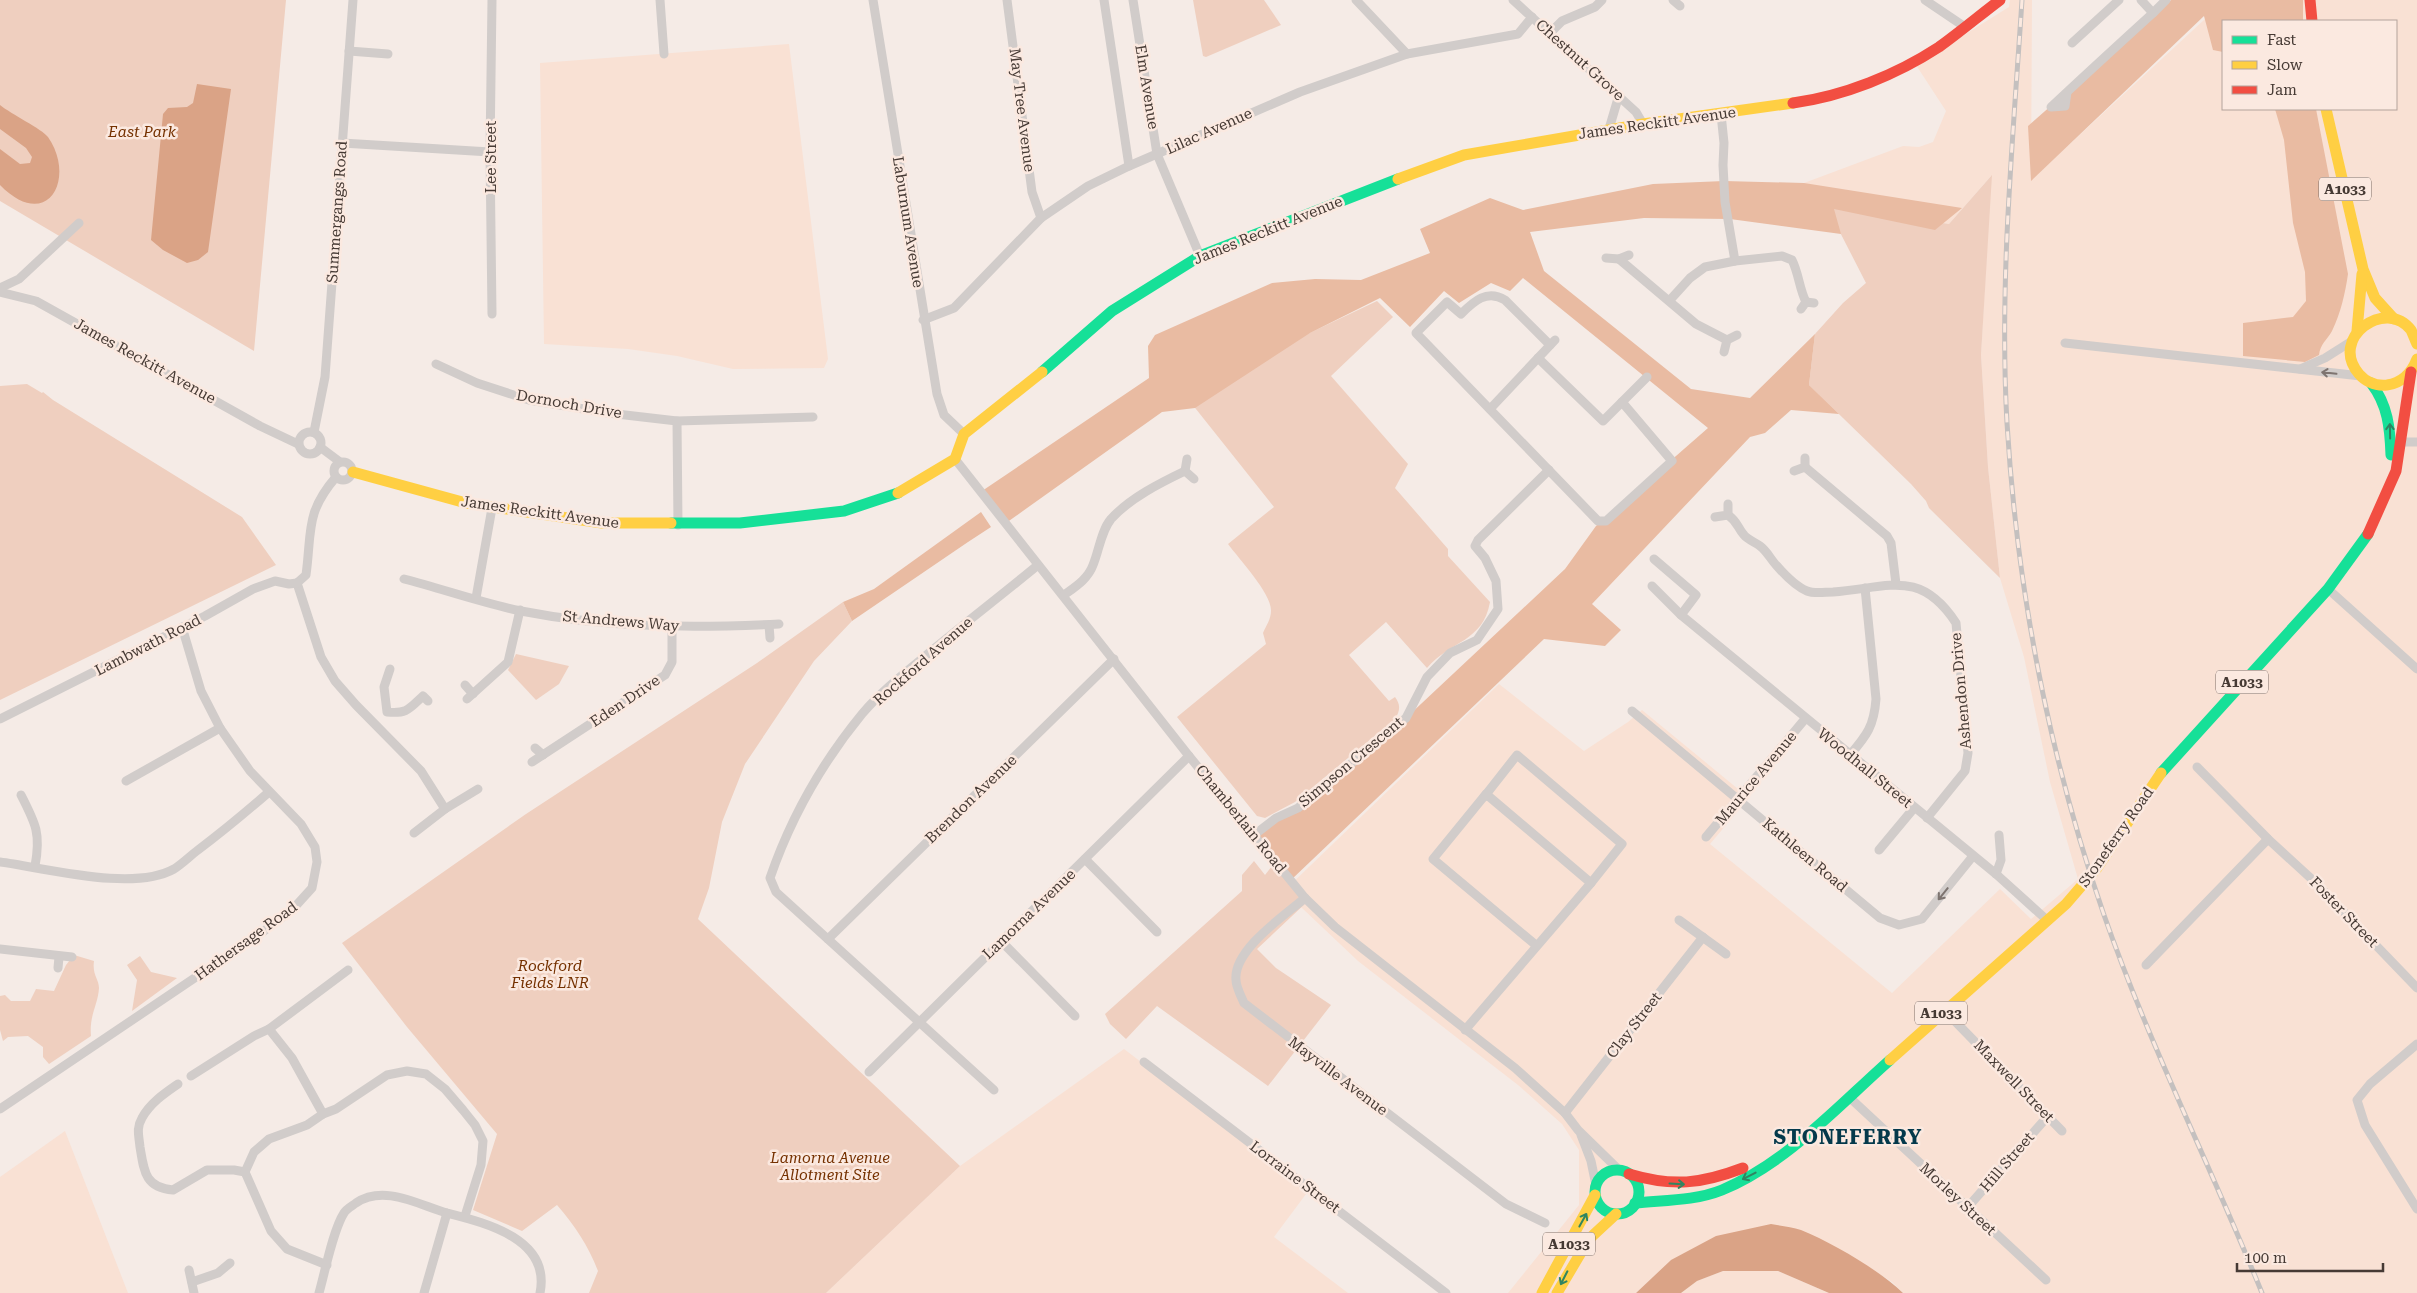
<svg xmlns="http://www.w3.org/2000/svg" width="2417" height="1293" viewBox="0 0 2417 1293" font-family="'Roboto Serif',serif">
	<style>
		.built { fill: #f9e1d4; fill-rule: evenodd }
		.green { fill: #efcfbf }
		.forest { fill: #e9bba2 }
		.water { fill: #daa386 }
		.lines { fill: none; stroke-linecap: round; stroke-linejoin: round }
		.street { stroke: #d1ccca; stroke-width: 9 }
		.fast { stroke: #16e098; stroke-width: 11 }
		.slow { stroke: #ffcf43; stroke-width: 11 }
		.jam { stroke: #f24e42; stroke-width: 11 }
		.rail-casing { stroke: #c4c0bf; stroke-width: 5 }
		.rail { stroke: #fbe9e0; stroke-width: 3; stroke-dasharray: 9; stroke-linecap: butt }
		.oneway { stroke: #7e7470 }
		.oneway2 { stroke: #308561 }
		.labels { text-anchor: middle; dominant-baseline: central; stroke-width: 5; stroke-linejoin: round; paint-order: stroke }
		.shield { fill: #fbe9e0; stroke: #7c6e68; stroke-width: 1 }
		.shield-label { font-size: 14px; font-weight: bold; fill: #463a34 }
		.street-label { font-size: 15px; fill: #463a34; stroke: #fbe9e0 }
		.park-label { font-size: 15px; font-style: italic; fill: #753100; stroke: #fbe9e0 }
		.district-label { font-size: 20px; font-weight: bold; letter-spacing: 1px; fill: #04394b; stroke: #fbe9e0 }
	</style>
	<rect width="100%" height="100%" fill="#f5ebe6"/>
	<g class="built">
		<path d="M2010,0h22l-1,180 174,-161 -4,-19h216v1293h-514l-11,-11 -40,-25 -181,3 -35,33h-128l71,-88v-55l-17,-26 -44,-39 -160,-124 -74,-70 215,-207 85,67 44,-29 14,-12 107,88 -39,46 182,149 108,-104 31,30 47,-40 -28,-97 -26,-125 -24,-79 -12,-111 -7,-112 10,-179 -42,48 -123,-19 -22,-22 99,-37 16,1 14,-5 13,-31 -30,-46 93,-58zM2223,21h173v88h-173z"/>
		<polygon points="789,44 828,359 824,368 733,369 677,356 628,349 544,344 540,63"/>
		<polygon points="1124,1049 1309,1190 1274,1237 1348,1293 826,1293 960,1166"/>
		<polygon points="65,1131 128,1293 0,1293 0,1177"/>
		<polygon points="1723,1271 1778,1271 1829,1293 1681,1293 1697,1281"/>
	</g>
	<g class="green">
		<polygon points="0,0 286,0 254,351 0,201"/>
		<polygon points="1193,0 1264,0 1281,25 1206,57 1203,56"/>
		<polygon points="1992,175 1981,355 1988,467 2000,578 1929,508 1926,501 1911,484 1809,385 1815,334 1843,303 1866,283 1826,205 1949,224"/>
		<path d="M1377,301l16,16 -62,59 77,88 -13,24 53,61v7l42,46c-7,40 -40,39 -63,66l-41,-46 -37,33 40,46 6,-4c6,8 5,14 0,22l-100,83 -30,16 -8,-2 -80,-99 89,-73 -3,-11c3,-7 8,-14 8,-22 1,-17 -32,-52 -43,-67l46,-37 -86,-108 109,-60z"/>
		<polygon points="27,384 42,393 43,392 53,400 242,517 276,565 0,700 0,386"/>
		<path d="M843,602l9,19 -38,40 -69,103 -23,58 -13,66 -11,31 262,247 -134,127h-237l9,-22c-10,-26 -23,-45 -41,-66l-35,26 -49,-21 24,-76 -90,-107 -65,-84 184,-129 231,-151z"/>
		<polygon points="516,654 569,666 559,684 536,700 508,670"/>
		<polygon points="1254,861 1265,875 1276,861 1308,901 1257,949 1276,968 1331,1005 1268,1086 1157,1006 1126,1039 1110,1024 1105,1014 1242,891 1242,875"/>
		<path d="M74,955l20,6c-2,14 5,18 5,27 -1,17 -10,27 -8,48l-42,28 -6,-7v-10l-15,-11 -20,1 -5,4 -3,-11v-34l5,-1 6,6h19l6,-12 18,2 12,-26z"/>
		<polygon points="140,956 151,972 177,978 132,1011 137,980 127,965"/>
	</g>
	<g class="forest">
		<polygon points="2171,0 2303,0 2303,21 2223,21 2223,52 2213,50 2204,16 2031,181 2028,126"/>
		<path d="M2275,109h41l32,165c-3,20 -7,38 -16,57 -5,9 -12,13 -13,24l-14,7 -62,-6v-33l50,-6 13,-16 -1,-29 -12,-49 -9,-83z"/>
		<polygon points="1724,181 1804,183 1962,208 1935,230 1834,209 1841,234 1730,219 1644,218 1530,232 1544,271 1691,389 1750,398 1815,334 1809,385 1839,414 1791,410 1765,433 1750,437 1592,604 1621,630 1605,646 1544,639 1291,880 1254,835 1298,808 1406,718 1565,569 1596,526 1708,428 1523,278 1510,291 1491,283 1459,303 1444,291 1410,327 1380,298 1310,333 1195,408 1162,412 1006,523 982,491 1149,378 1148,346 1155,335 1272,283 1315,279 1361,280 1430,253 1420,229 1490,198 1523,210 1653,184"/>
		<polygon points="981,512 991,527 968,542 852,621 843,602 874,589"/>
	</g>
	<g class="water">
		<polygon points="197,84 231,89 208,252 198,260 187,263 163,250 151,240 163,114 168,108 187,107 193,103"/>
		<path d="M0,105c11,9 42,24 48,32 29,42 -1,96 -48,48v-36l20,15 10,-1 2,-6 -6,-9 -26,-19z"/>
		<path d="M1771,1224c10,2 21,3 30,6 32,13 78,40 102,63h-74l-51,-22h-55l-26,10 -16,12h-45l35,-33 45,-24z"/>
	</g>
	<g class="lines">
		<g class="street">
			<polyline points="660,0 664,54"/>
			<polyline points="873,0 937,394 944,415 964,434"/>
			<polyline points="1007,0 1032,192 1041,218"/>
			<polyline points="1104,0 1129,166"/>
			<polyline points="1133,0 1157,154 1200,256"/>
			<polyline points="1356,0 1407,54"/>
			<polyline points="1513,0 1636,112 1643,124"/>
			<polyline points="1673,0 1680,6"/>
			<polyline points="1925,0 1965,27"/>
			<polyline points="2141,0 2153,13 2166,0"/>
			<polyline points="1550,33 1562,21 1595,7 1602,0"/>
			<polyline points="2072,43 2119,0"/>
			<polyline points="349,51 388,54"/>
			<path d="M2067,92l-2,14 -14,1c34,-32 68,-63 102,-94"/>
			<polyline points="1721,114 1724,143 1723,165 1725,202 1735,261"/>
			<polyline points="1609,129 1619,95"/>
			<polyline points="342,143 490,152"/>
			<polyline points="1606,258 1619,259 1629,255"/>
			<polyline points="1619,259 1696,324 1727,340"/>
			<polyline points="0,288 19,279 79,223"/>
			<polyline points="0,292 36,301 260,426 298,444"/>
			<path d="M1670,300l20,-22 15,-11 30,-6 47,-5 10,4c7,14 7,28 14,42"/>
			<polyline points="1801,309 1806,302 1814,303"/>
			<polyline points="492,314 490,152 492,0"/>
			<polyline points="923,320 954,308 1041,218 1088,186 1129,166 1300,92 1407,54 1518,34 1532,17"/>
			<polyline points="2065,343 2361,376"/>
			<polyline points="1724,352 1727,340 1737,335"/>
			<path d="M1538,358l65,63 19,-19 50,59 -66,60h-8l-182,-188 31,-31 14,12c13,-13 26,-25 44,-14l45,45"/>
			<polyline points="436,364 477,383 529,400 608,413 677,421 813,417"/>
			<polyline points="2300,369 2325,358 2352,341"/>
			<polyline points="1622,402 1647,377"/>
			<polyline points="1490,409 1555,340"/>
			<polyline points="677,421 678,525"/>
			<circle cx="310" cy="443" r="11"/>
			<polyline points="314,432 325,377 353,0"/>
			<polyline points="2401,442 2417,442"/>
			<polyline points="320,447 340,462"/>
			<polyline points="955,459 1189,756 1305,898 1335,927 1515,1068 1565,1113 1578,1130 1619,1170"/>
			<polyline points="1187,459 1185,471 1194,479"/>
			<circle cx="343" cy="471" r="9"/>
			<polyline points="1805,467 1887,536 1891,543 1896,584"/>
			<polyline points="1794,471 1805,467 1805,458"/>
			<path d="M1728,515c10,7 9,12 16,20 4,5 11,7 16,11 7,5 11,14 17,20 7,8 20,21 30,25 7,3 18,1 26,1 55,-4 87,-24 123,31l12,130 -3,18 -38,47"/>
			<polyline points="1715,517 1728,515 1728,504"/>
			<polyline points="1654,559 1696,595 1681,615"/>
			<path d="M404,579c39,10 78,24 117,32 86,17 172,17 258,13"/>
			<polyline points="297,583 321,657 335,681 356,705 421,771 445,809"/>
			<path d="M297,583l9,-8c6,-44 -1,-62 30,-98"/>
			<polyline points="1652,586 1681,615 1996,874 2048,921"/>
			<polyline points="2328,589 2417,669"/>
			<path d="M1064,595c11,-8 24,-16 29,-30 6,-14 8,-34 18,-46 19,-21 49,-36 74,-48"/>
			<polyline points="476,598 492,508"/>
			<polyline points="769,625 770,638"/>
			<path d="M390,669l-6,18 3,25c20,2 22,-3 36,-16l5,5"/>
			<polyline points="465,685 473,694"/>
			<polyline points="467,699 508,662 520,610"/>
			<polyline points="1632,711 1880,918 1899,925 1922,919 1973,856"/>
			<polyline points="0,719 205,616 253,589 275,581 289,584 297,583"/>
			<polyline points="535,748 543,755"/>
			<path d="M1850,755c17,-20 24,-29 26,-56l-11,-111"/>
			<polyline points="532,762 665,675 672,662 672,627"/>
			<polyline points="2197,767 2268,839 2316,883 2417,988"/>
			<polyline points="126,781 220,728"/>
			<path d="M21,795c15,29 20,39 14,71"/>
			<polyline points="1484,797 1517,755 1622,844 1591,883"/>
			<polyline points="414,833 445,809 478,789"/>
			<polyline points="1254,835 1276,818 1298,808 1406,718 1427,677 1450,653 1477,640 1498,609 1496,581 1485,558 1475,546 1478,540 1549,470"/>
			<polyline points="1706,837 1805,719"/>
			<polyline points="1879,850 1914,808"/>
			<polyline points="1085,859 1157,932"/>
			<path d="M0,862c46,6 133,30 174,7 8,-5 16,-13 24,-19 24,-18 48,-38 71,-58"/>
			<polyline points="1996,874 2001,860 1999,835"/>
			<path d="M1305,898c-21,18 -72,52 -69,82 0,7 5,16 8,23l262,201 39,19"/>
			<polyline points="1679,920 1726,954"/>
			<polyline points="828,939 1114,659"/>
			<polyline points="1001,941 1075,1016"/>
			<polyline points="0,949 72,957"/>
			<polyline points="2146,965 2268,839"/>
			<polyline points="58,968 59,957"/>
			<polyline points="1944,1010 2062,1131"/>
			<polyline points="269,1029 292,1058 323,1114"/>
			<polyline points="1465,1030 1591,883 1486,794 1433,859 1537,946"/>
			<polyline points="2417,1044 2370,1084 2357,1100 2365,1125 2417,1209"/>
			<polyline points="1144,1062 1446,1293"/>
			<polyline points="869,1072 1189,756"/>
			<polyline points="191,1076 254,1036 269,1029 348,970"/>
			<path d="M178,1084c-13,9 -28,19 -36,34 -6,10 -3,18 -2,29 4,24 5,41 33,43l34,-20h27l11,2"/>
			<path d="M994,1090l-218,-198 -6,-14c21,-61 51,-114 92,-164 21,-25 48,-45 73,-66 34,-28 69,-55 103,-83"/>
			<polyline points="1849,1097 2046,1280"/>
			<polyline points="0,1109 260,934 292,910 312,888 317,862 315,847 301,824 250,771 220,728 201,691 182,627"/>
			<polyline points="1565,1113 1703,937"/>
			<polyline points="1581,1135 1591,1161 1596,1185"/>
			<polyline points="1967,1208 2048,1116"/>
			<polyline points="327,1265 287,1249 271,1231 245,1172 254,1152 269,1139 307,1125 323,1114 336,1109 387,1075 407,1071 426,1074 445,1089 463,1110 475,1125 483,1141 481,1165 465,1216"/>
			<polyline points="189,1270 194,1293"/>
			<polyline points="192,1282 218,1273 230,1263"/>
			<path d="M319,1293c6,-21 14,-63 25,-80 2,-4 8,-7 12,-10 28,-19 63,2 91,10 39,10 104,26 93,80"/>
			<polyline points="424,1293 447,1213"/>
		</g>
		<g class="fast">
			<polyline points="1042,372 1112,311 1200,256 1398,179"/>
			<path d="M2371,383c17,22 19,45 20,72"/>
			<polyline points="671,523 740,523 844,511 898,493"/>
			<polyline points="2161,773 2328,589 2368,534"/>
			<circle cx="1617" cy="1192" r="22"/>
			<path d="M1635,1203c28,-3 60,-2 87,-13 65,-27 116,-84 168,-130"/>
		</g>
		<g class="slow">
			<polyline points="2326,109 2363,269 2375,298 2394,319"/>
			<polyline points="1398,179 1464,155 1643,124 1793,103"/>
			<polyline points="2357,331 2362,274"/>
			<path d="M2417,344c-2,-4 -4,-10 -6,-14 -25,-33 -83,8 -52,44 7,8 17,12 28,11 15,-2 25,-13 30,-26"/>
			<polyline points="353,472 466,503 602,523 671,523"/>
			<polyline points="898,493 955,459 964,434 1042,372"/>
			<polyline points="1890,1060 2066,904 2097,868 2161,773"/>
			<polyline points="1542,1293 1595,1195"/>
			<polyline points="1557,1293 1589,1239 1616,1214"/>
		</g>
		<g class="jam">
			<polyline points="2310,0 2312,21"/>
			<path d="M1793,103c51,-7 103,-28 146,-56 21,-15 41,-32 61,-47"/>
			<polyline points="2368,534 2396,471 2411,372"/>
			<path d="M1629,1174c44,13 72,10 114,-6"/>
		</g>
		<defs>
			<path id="rail" d="M2022,0c-9,140 -23,282 -15,423 10,167 42,333 97,492 45,129 107,252 158,378"/>
		</defs>
		<use href="#rail" class="rail-casing"/>
		<use href="#rail" class="rail"/>
	</g>
	<defs><path id="oneway-shaft" d="M-6 0H5M1.5-3L5.5 0L1.5 3" fill="none" stroke-width="1.6" stroke-linecap="round" stroke-linejoin="round" transform="scale(1.25)"/></defs>
	<g class="oneway">
		<use href="#oneway-shaft" transform="translate(2329 373) rotate(-174)"/>
		<use href="#oneway-shaft" transform="translate(1943 894) rotate(129)"/>
	</g>
	<g class="oneway2">
		<use href="#oneway-shaft" transform="translate(2390 431) rotate(-91)"/>
		<use href="#oneway-shaft" transform="translate(1749 1176) rotate(153)"/>
		<use href="#oneway-shaft" transform="translate(1677 1184) rotate(3)"/>
		<use href="#oneway-shaft" transform="translate(1583 1220) rotate(-61)"/>
		<use href="#oneway-shaft" transform="translate(1564 1278) rotate(117)"/>
	</g>
	<g class="labels">
		<g class="shield">
			<rect x="2319" y="177.5" width="52" height="23" rx="4"/>
			<rect x="2216" y="670.5" width="52" height="23" rx="4"/>
			<rect x="1915" y="1001.5" width="52" height="23" rx="4"/>
			<rect x="1543" y="1232.5" width="52" height="23" rx="4"/>
		</g>
		<g class="shield-label">
			<text x="2345" y="189">A1033</text>
			<text x="2242" y="682">A1033</text>
			<text x="1941" y="1013">A1033</text>
			<text x="1569" y="1244">A1033</text>
		</g>
		<g class="street-label">
			<text transform="translate(1580 60) rotate(42)">Chestnut Grove</text>
			<text transform="translate(1147 87) rotate(81)">Elm Avenue</text>
			<text transform="translate(1022 110) rotate(83)">May Tree Avenue</text>
			<text transform="translate(1657 123) rotate(-8)">James Reckitt Avenue</text>
			<text transform="translate(1209 131) rotate(-24)">Lilac Avenue</text>
			<text transform="translate(491 157) rotate(-90)">Lee Street</text>
			<text transform="translate(337 212) rotate(-86)">Summergangs Road</text>
			<text transform="translate(908 222) rotate(81)">Laburnum Avenue</text>
			<text transform="translate(1268 230) rotate(-22)">James Reckitt Avenue</text>
			<text transform="translate(145 361) rotate(29)">James Reckitt Avenue</text>
			<text transform="translate(569 404) rotate(10)">Dornoch Drive</text>
			<text transform="translate(540 512) rotate(8)">James Reckitt Avenue</text>
			<text transform="translate(621 621) rotate(5)">St Andrews Way</text>
			<text transform="translate(148 645) rotate(-27)">Lambwath Road</text>
			<text transform="translate(923 661) rotate(-41)">Rockford Avenue</text>
			<text transform="translate(1961 691) rotate(-95)">Ashendon Drive</text>
			<text transform="translate(625 701) rotate(-34)">Eden Drive</text>
			<text transform="translate(1351 762) rotate(-40)">Simpson Crescent</text>
			<text transform="translate(1865 768) rotate(39)">Woodhall Street</text>
			<text transform="translate(1756 778) rotate(-50)">Maurice Avenue</text>
			<text transform="translate(971 799) rotate(-44)">Brendon Avenue</text>
			<text transform="translate(1241 819) rotate(51)">Chamberlain Road</text>
			<text transform="translate(2116 837) rotate(-55)">Stoneferry Road</text>
			<text transform="translate(1805 855) rotate(40)">Kathleen Road</text>
			<text transform="translate(2344 912) rotate(46)">Foster Street</text>
			<text transform="translate(1029 914) rotate(-44)">Lamorna Avenue</text>
			<text transform="translate(246 941) rotate(-36)">Hathersage Road</text>
			<text transform="translate(1634 1025) rotate(-52)">Clay Street</text>
			<text transform="translate(1338 1076) rotate(37)">Mayville Avenue</text>
			<text transform="translate(2014 1081) rotate(46)">Maxwell Street</text>
			<text transform="translate(2007 1162) rotate(-49)">Hill Street</text>
			<text transform="translate(1295 1177) rotate(37)">Lorraine Street</text>
			<text transform="translate(1958 1199) rotate(43)">Morley Street</text>
		</g>
		<g class="park-label">
			<text x="142" y="132">East Park</text>
			<text x="550" y="966">Rockford<tspan x="550" dy="17">Fields LNR</tspan></text>
			<text x="830" y="1158">Lamorna Avenue<tspan x="830" dy="17">Allotment Site</tspan></text>
		</g>
		<g class="district-label">
			<text x="1848" y="1137">STONEFERRY</text>
		</g>
	</g>
	<rect x="2222" y="20" width="175" height="90" fill="#fbe9e0" stroke="#b3a39b"/>
	<rect x="2232" y="36" width="25" height="8" fill="#16e098" stroke="#b3a39b"/>
	<text x="2267" y="45" font-size="15" fill="#463a34">Fast</text>
	<rect x="2232" y="61" width="25" height="8" fill="#ffcf43" stroke="#b3a39b"/>
	<text x="2267" y="70" font-size="15" fill="#463a34">Slow</text>
	<rect x="2232" y="86" width="25" height="8" fill="#f24e42" stroke="#b3a39b"/>
	<text x="2267" y="95" font-size="15" fill="#463a34">Jam</text>
	<path d="M2237 1263v8h146v-8" fill="none" stroke="#463a34" stroke-width="2.5"/>
	<text x="2244" y="1263" font-size="15" fill="#463a34" stroke="#fbe9e0" stroke-width="4" paint-order="stroke">100 m</text>
</svg>
